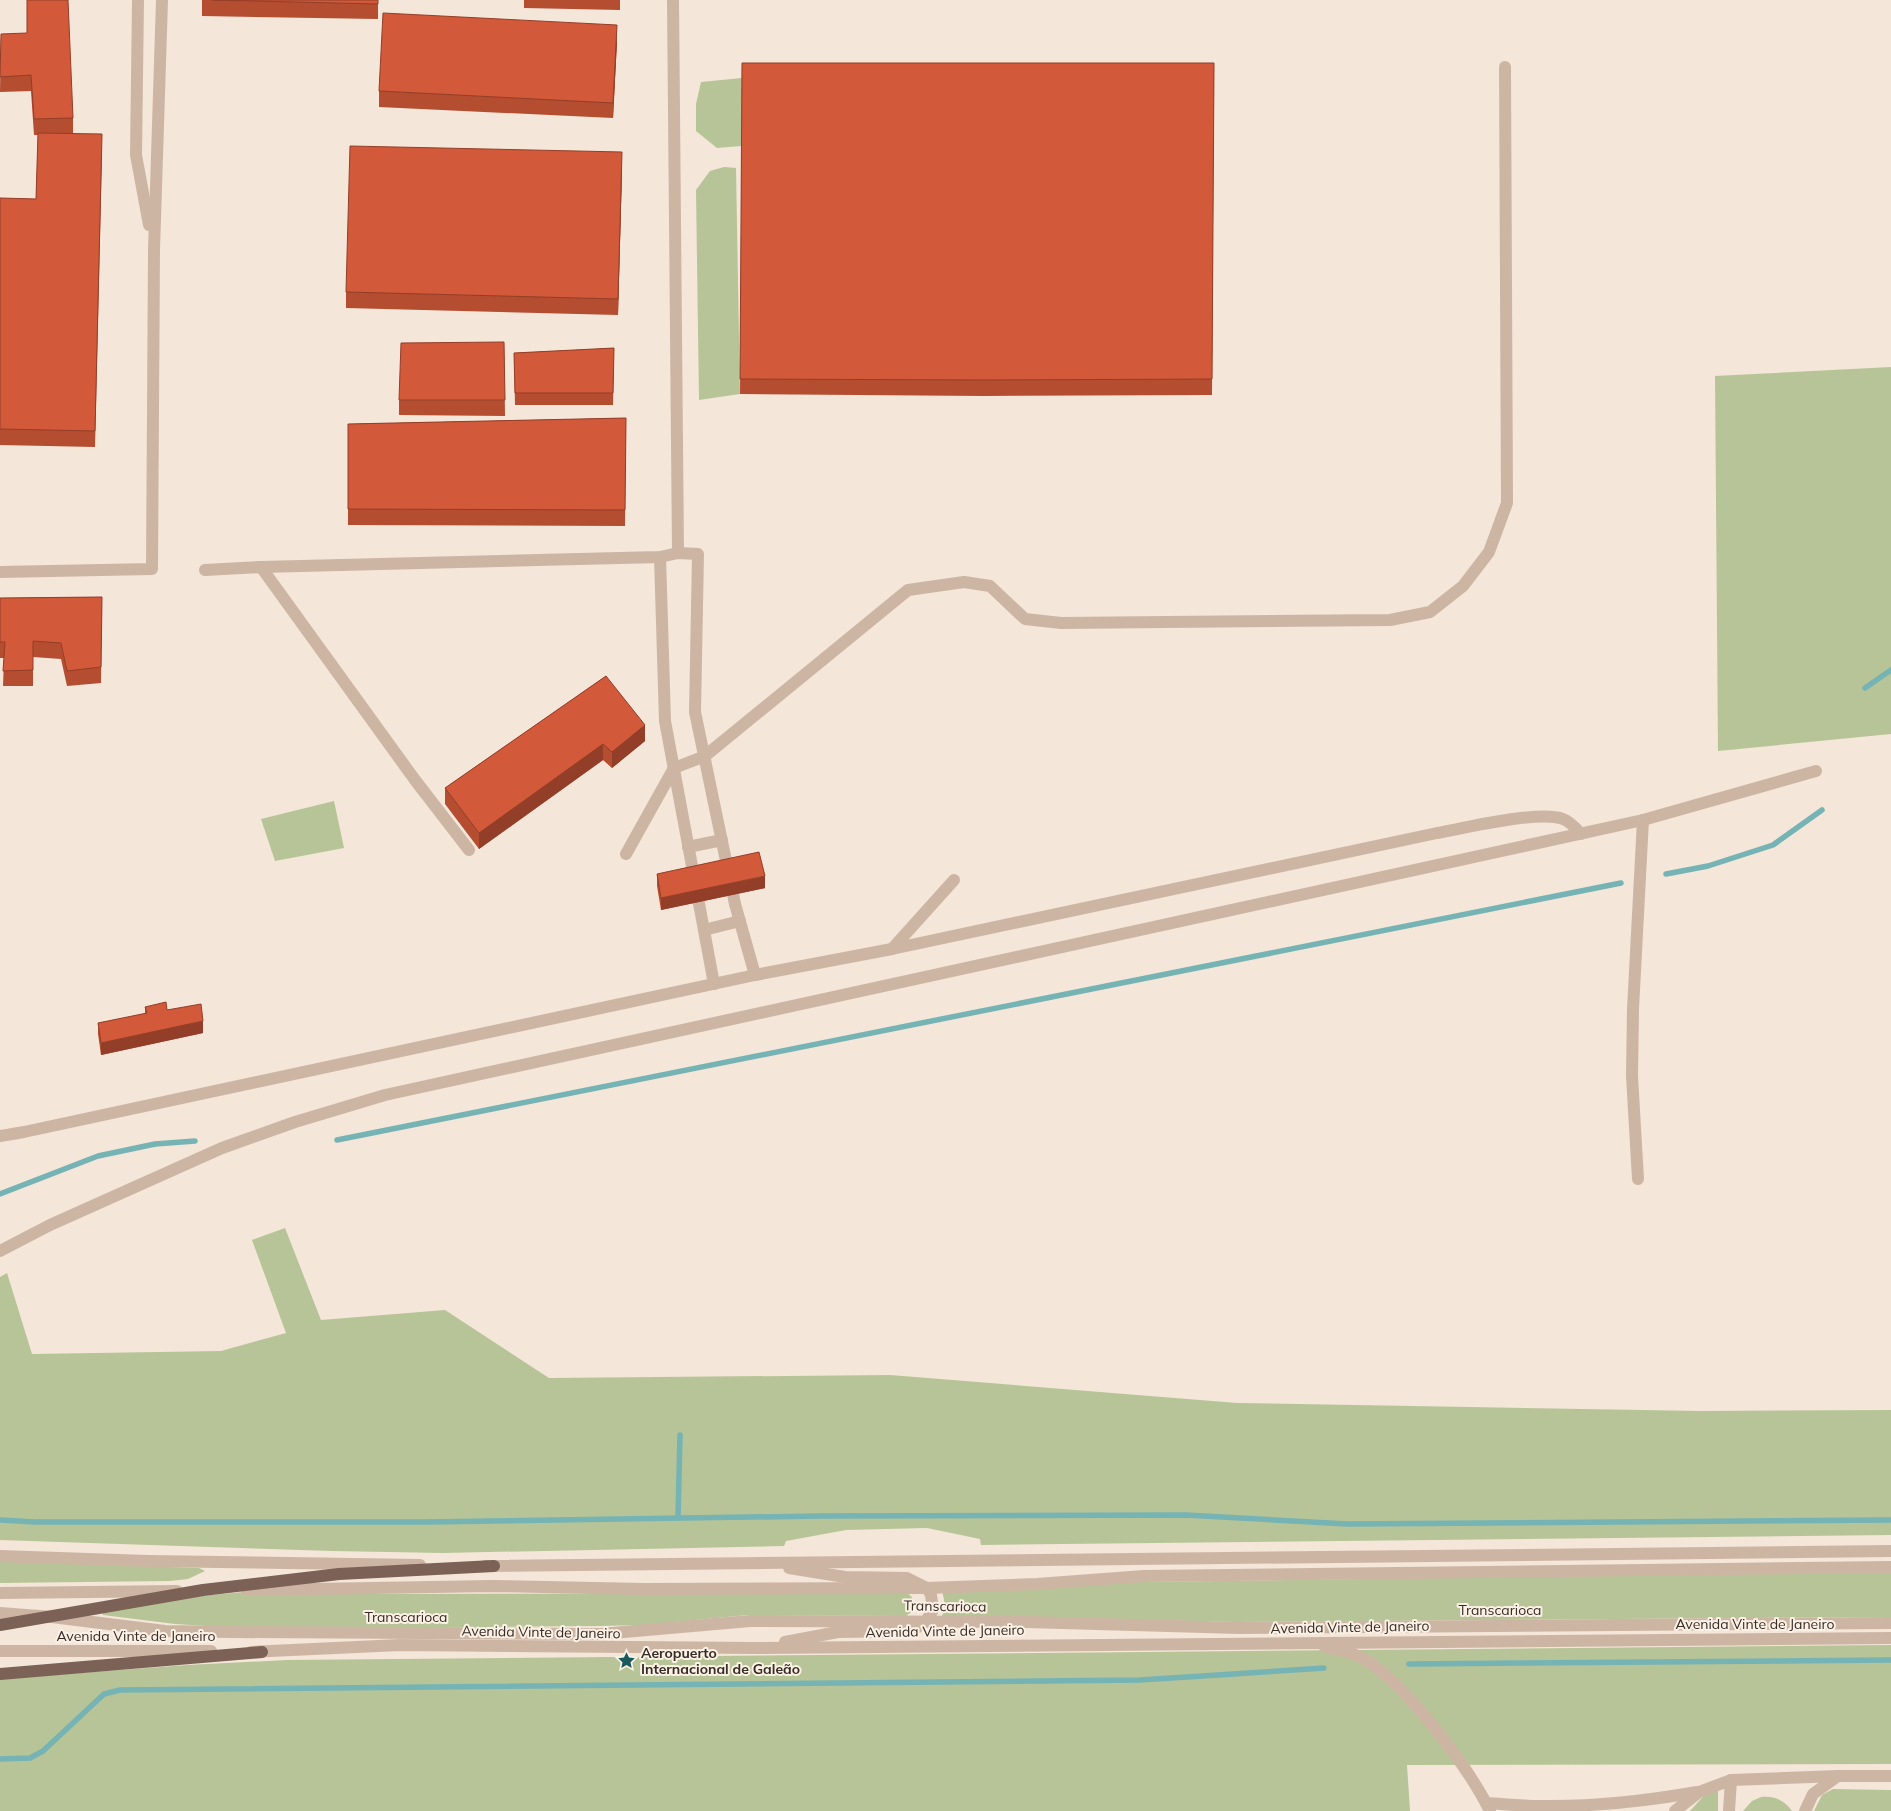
<svg xmlns="http://www.w3.org/2000/svg" width="1891" height="1811" viewBox="0 0 1891 1811" font-family="Mulish,sans-serif">
	<style>
		.green { fill: #b7c497 }
		.lines { fill: none; stroke-linecap: round; stroke-linejoin: round }
		.stream { stroke: #75b3b4; stroke-width: 5.5 }
		.minor { stroke: #cdb5a4; stroke-width: 12 }
		.major { stroke: #7b6156; stroke-width: 12 }
		.wall { fill: #b54d31 }
		.shaded-wall { fill: #933e28 }
		.building { fill: #d25939; stroke: #933e28 }
		.labels { text-anchor: middle; dominant-baseline: central; stroke-width: 4; stroke-linejoin: round; paint-order: stroke }
		.street-label { font-size: 14px; fill: #372b26; stroke: #fbf1e5 }
		.poi-label { font-size: 14px; font-weight: bold; fill: #372b26; stroke: #fbf1e5; text-anchor: start }
	</style>
	<rect width="100%" height="100%" fill="#f4e6d9"/>
	<g class="green">
		<polygon points="742,78 741,146 717,148 696,131 696,104 701,82"/>
		<polygon points="724,167 736,168 740,394 699,400 696,190 710,171"/>
		<polygon points="1891,367 1891,734 1718,751 1715,376"/>
		<polygon points="334,801 344,848 275,861 261,819"/>
		<polygon points="285,1228 321,1320 445,1310 549,1378 890,1375 1237,1403 1700,1411 1891,1410 1891,1535 981,1545 980,1539 927,1528 846,1530 786,1541 784,1546 443,1553 332,1551 0,1540 0,1277 7,1273 32,1354 221,1351 286,1333 252,1240"/>
		<polygon points="0,1561 199,1568 205,1571 188,1579 170,1581 0,1583"/>
		<path d="M1891,1572v45l-654,5 -295,-6c3,-8 3,-16 0,-24l195,-10z"/>
		<polygon points="243,1592 323,1594 907,1593 911,1596 916,1605 914,1610 906,1616 747,1615 644,1625 599,1626 390,1628 239,1628 175,1624 103,1615 101,1610 181,1598"/>
		<polygon points="1891,1645 1891,1764 1407,1765 1410,1811 0,1811 0,1679 187,1665 287,1660"/>
		<polygon points="1710,1789 1718,1790 1718,1811 1690,1811"/>
		<polygon points="1833,1789 1891,1790 1891,1811 1814,1811 1822,1795"/>
		<path d="M1761,1797c14,-1 23,3 31,14h-49l9,-10z"/>
	</g>
	<g class="lines">
		<g class="stream">
			<polyline points="1865,688 1891,670"/>
			<polyline points="1666,874 1708,866 1773,845 1822,810"/>
			<polyline points="337,1140 1621,883"/>
			<polyline points="0,1194 98,1156 155,1144 195,1141"/>
			<polyline points="678,1518 680,1435"/>
			<polyline points="0,1520 35,1522 427,1522 820,1516 1186,1515 1347,1524 1891,1520"/>
			<polyline points="1409,1664 1891,1660"/>
			<polyline points="0,1759 30,1758 43,1751 104,1694 120,1690 1140,1680 1324,1668"/>
		</g>
		<g class="minor">
			<polyline points="138,0 136,155 149,225"/>
			<polyline points="673,0 678,553"/>
			<polyline points="660,557 665,721 714,984"/>
			<polyline points="261,567 415,780 469,850"/>
			<polyline points="205,570 261,567 660,557 678,553 698,554 695,712 735,904 755,975"/>
			<polyline points="0,572 152,569 154,250 162,0"/>
			<polyline points="688,847 722,840"/>
			<polyline points="626,854 674,768 705,756 908,590 964,582 990,586 1025,619 1061,623 1390,620 1430,612 1463,586 1489,552 1507,503 1505,67"/>
			<polyline points="704,930 740,921"/>
			<polyline points="892,949 954,880"/>
			<path d="M0,1136l24,-4 731,-157 137,-26 545,-116c28,-5 102,-23 126,-14 8,3 12,9 18,15"/>
			<polyline points="1638,1179 1632,1076 1633,1009 1643,820"/>
			<polyline points="0,1251 50,1225 222,1148 295,1122 385,1095 1643,820 1816,771"/>
			<polyline points="0,1556 148,1561 420,1565"/>
			<polyline points="485,1566 1891,1551"/>
			<polyline points="247,1590 491,1586 644,1589 927,1588 1037,1584 1144,1576 1891,1567"/>
			<polyline points="0,1593 177,1591"/>
			<polyline points="0,1613 52,1617 165,1631 232,1632 601,1634 750,1621 1026,1622 1239,1628 1891,1623"/>
			<polyline points="785,1642 838,1632 912,1631 926,1621 933,1610 931,1595 927,1588 907,1578 845,1577 789,1568"/>
			<path d="M1324,1646c13,4 29,6 40,13 41,24 105,109 126,152"/>
			<polyline points="0,1651 211,1651"/>
			<polyline points="251,1652 400,1645 753,1648 1891,1638"/>
			<path d="M1486,1803c18,1 36,3 54,3 53,1 106,-5 157,-14"/>
			<polyline points="1675,1811 1699,1792 1731,1780 1838,1776 1891,1776"/>
			<polyline points="1729,1811 1731,1780"/>
			<polyline points="1805,1811 1813,1794 1838,1776"/>
		</g>
		<g class="major">
			<polyline points="0,1625 203,1590 339,1574 494,1566"/>
			<polyline points="0,1674 262,1652"/>
		</g>
	</g>
	<g class="wall">
		<polygon points="202,0 378,0 378,19 202,16"/>
		<polygon points="524,0 620,0 620,10 524,8"/>
		<polygon points="1,34 73,118 73,133 102,150 95,447 0,445 0,198 36,199 38,135 34,135 31,91 0,92"/>
		<polygon points="617,41 613,118 379,107 379,91"/>
		<polygon points="742,63 1214,63 1212,395 984,396 740,394"/>
		<polygon points="622,168 618,315 346,308 346,292"/>
		<polygon points="504,342 505,416 399,415 399,400"/>
		<polygon points="614,348 613,405 515,405 514,353"/>
		<polygon points="626,418 625,526 348,525 348,424"/>
		<polygon points="102,597 101,683 67,686 61,659 33,657 33,686 3,686 4,658 0,658 0,598"/>
		<polygon points="606,676 645,741 612,768 603,760 479,849 445,804 445,788"/>
		<polygon points="657,874 765,888 661,910 657,886"/>
		<polygon points="145,1007 167,1010 203,1033 101,1055 98,1034 98,1023 145,1014"/>
	</g>
	<g class="shaded-wall">
		<polygon points="617,25 617,41 613,118 613,103"/>
		<polygon points="622,152 622,168 618,315 618,299"/>
		<polygon points="645,725 645,741 612,768 612,752"/>
		<polygon points="603,744 603,760 479,849 479,833"/>
		<polygon points="765,876 765,888 661,910 661,898"/>
		<polygon points="203,1021 203,1033 101,1055 101,1043"/>
	</g>
	<g class="building">
		<polygon points="27,0 68,0 73,118 34,119 31,75 0,77 1,34 27,33"/>
		<polygon points="212,0 378,0 378,4"/>
		<polygon points="383,13 617,25 613,103 379,91"/>
		<polygon points="742,63 1214,63 1212,379 984,380 740,379"/>
		<polygon points="38,133 102,134 95,431 0,429 0,198 36,199"/>
		<polygon points="350,146 622,152 618,299 346,292"/>
		<polygon points="504,342 505,400 399,400 401,343"/>
		<polygon points="614,348 613,393 515,393 514,353"/>
		<polygon points="626,418 625,510 348,509 348,424"/>
		<polygon points="102,597 101,667 67,671 61,643 33,641 33,670 3,671 5,642 0,642 0,598"/>
		<polygon points="606,676 645,725 612,752 603,744 479,833 445,788"/>
		<polygon points="759,852 765,876 661,898 657,874"/>
		<polygon points="166,1002 167,1010 201,1004 203,1021 101,1043 98,1023 147,1013 145,1007"/>
	</g>
	<defs>
		<symbol id="sight-bare" viewBox="-9 -9 18 18"><path d="M0-6L1.8-2.2L6-1.7L2.9 1.2L3.7 5.4L0 3.3L-3.7 5.4L-2.9 1.2L-6-1.7L-1.8-2.2Z" fill="#185b5d" stroke="#fbf1e5" stroke-width="2.5" paint-order="stroke"/></symbol>
	</defs>
	<g fill-rule="evenodd">
		<use href="#sight-bare" x="614" y="1648" width="25" height="25"/>
	</g>
	<g class="labels">
		<g class="street-label">
			<text transform="translate(945 1606) rotate(1)">Transcarioca</text>
			<text x="1500" y="1610">Transcarioca</text>
			<text x="406" y="1617">Transcarioca</text>
			<text x="1755" y="1624">Avenida Vinte de Janeiro</text>
			<text transform="translate(1350 1627) rotate(-1)">Avenida Vinte de Janeiro</text>
			<text transform="translate(945 1631) rotate(-1)">Avenida Vinte de Janeiro</text>
			<text transform="translate(541 1632) rotate(1)">Avenida Vinte de Janeiro</text>
			<text x="136" y="1636">Avenida Vinte de Janeiro</text>
		</g>
		<g class="poi-label">
			<text x="641" y="1653">Aeropuerto<tspan x="641" dy="16">Internacional de Galeão</tspan></text>
		</g>
	</g>
</svg>
